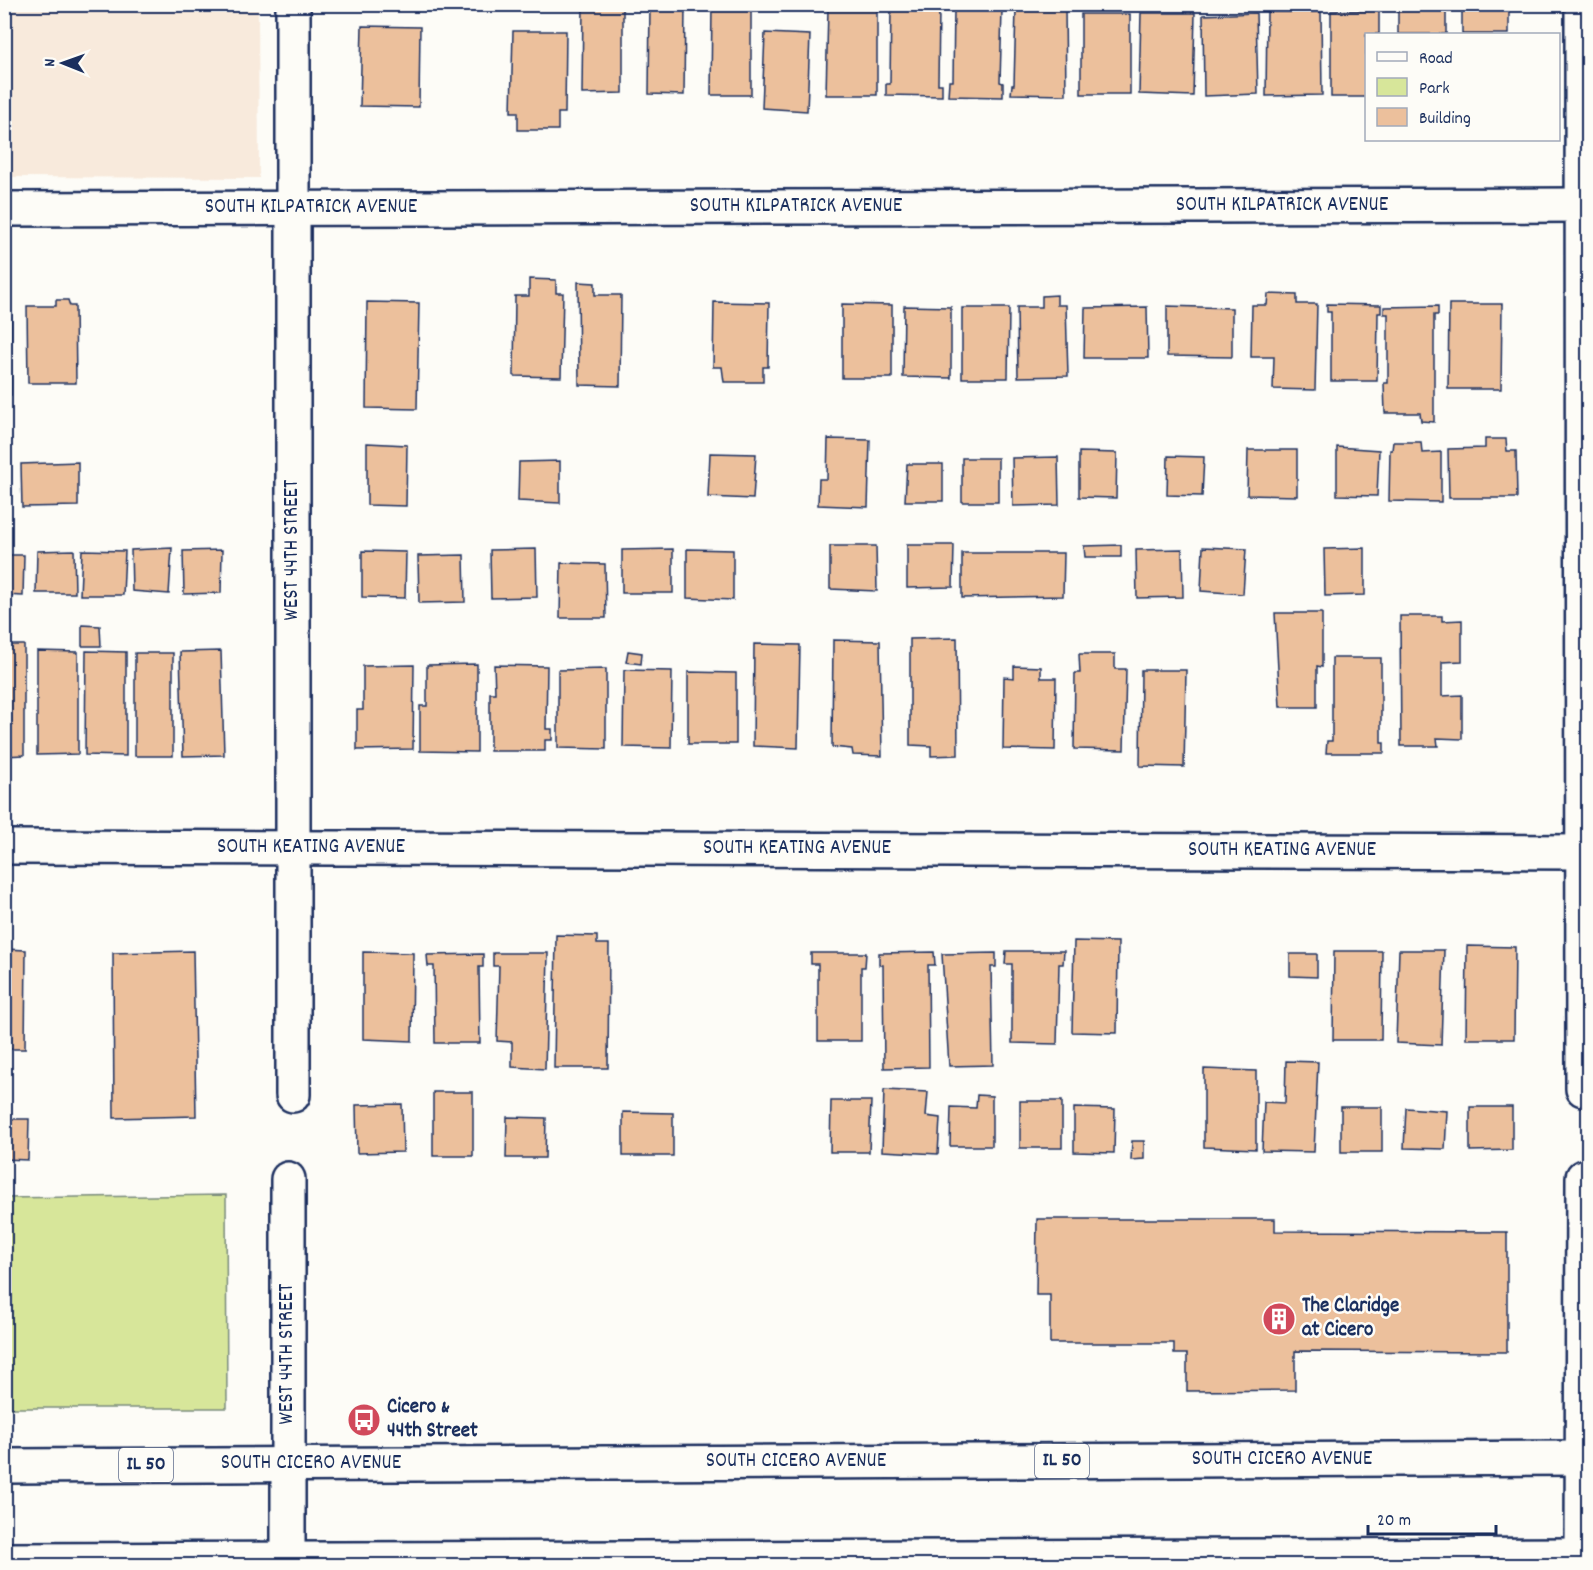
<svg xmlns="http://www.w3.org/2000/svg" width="1593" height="1570" viewBox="0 0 1593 1570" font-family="Dekko,sans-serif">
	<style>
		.built { fill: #f8eadc }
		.green { fill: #d7e69a; stroke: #798a7c; stroke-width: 1.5 }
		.building { fill: #ecc09c; stroke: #1b2f5e; stroke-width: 1.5 }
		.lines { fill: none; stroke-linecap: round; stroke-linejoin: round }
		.minor-casing { stroke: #1b2f5e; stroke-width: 38 }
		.primary-casing { stroke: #1b2f5e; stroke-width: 38 }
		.minor { stroke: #fdfcf7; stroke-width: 33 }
		.primary { stroke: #fdfcf7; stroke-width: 33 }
		.labels { text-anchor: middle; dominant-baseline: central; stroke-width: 5; stroke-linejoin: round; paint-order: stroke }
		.shield { fill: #fdfcf7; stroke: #5f6c8c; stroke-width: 1.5 }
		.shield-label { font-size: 20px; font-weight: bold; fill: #1b2f5e }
		.street-label { font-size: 21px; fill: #1b2f5e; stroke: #fdfcf7 }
		.poi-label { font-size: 21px; font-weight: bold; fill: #1b2f5e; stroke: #fdfcf7; text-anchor: start }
	</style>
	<rect width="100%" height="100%" fill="#fdfcf7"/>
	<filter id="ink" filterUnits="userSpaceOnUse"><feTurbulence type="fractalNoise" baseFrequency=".0167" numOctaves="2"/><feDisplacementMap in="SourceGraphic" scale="12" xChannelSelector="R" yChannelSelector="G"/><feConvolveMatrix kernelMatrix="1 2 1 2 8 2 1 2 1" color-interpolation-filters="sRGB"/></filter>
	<g filter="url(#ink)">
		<polygon class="built" points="5,4 258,5 259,178 5,177"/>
		<polygon class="green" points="226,1195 227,1408 5,1408 5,1198"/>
		<g class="building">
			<polygon points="583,4 623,6 623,93 582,94"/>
			<polygon points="650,4 685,6 684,95 649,94"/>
			<polygon points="712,4 751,4 751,95 711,95"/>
			<rect x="1398" y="7" width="48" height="27"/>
			<polygon points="828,8 877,8 877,95 826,95"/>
			<polygon points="891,8 939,9 938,84 942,84 942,96 886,95 886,84 890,84"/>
			<rect x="1462" y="8" width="47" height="26"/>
			<polygon points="954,9 1002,10 1000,82 1003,83 1003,97 948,96 949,81 953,81"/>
			<polygon points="1016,9 1065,9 1066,95 1011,94 1012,85 1014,85"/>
			<polygon points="1379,10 1379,34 1366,34 1366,97 1331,97 1331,11"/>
			<polygon points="1267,12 1321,12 1322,95 1266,96"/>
			<polygon points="1141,13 1195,13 1193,96 1139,94"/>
			<polygon points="1256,13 1258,94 1204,96 1203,15"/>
			<rect x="1081" y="14" width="49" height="80"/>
			<polygon points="362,26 420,27 419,107 360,106"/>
			<polygon points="513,31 566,31 565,113 558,113 558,130 518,130 518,112 511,112"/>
			<polygon points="765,33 810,35 807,111 762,108"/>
			<polygon points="529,279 556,280 556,293 563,293 561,377 514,376 515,296 529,296"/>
			<polygon points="578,282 595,283 595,295 621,295 620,386 579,385"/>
			<polygon points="1268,294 1297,295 1297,304 1317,304 1315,390 1273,389 1274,357 1251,357 1252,305 1267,305"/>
			<polygon points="1057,295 1057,305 1066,305 1068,376 1018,377 1017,307 1042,307 1042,296"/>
			<polygon points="56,300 68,300 70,306 75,306 76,383 28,383 27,306 56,306"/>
			<polygon points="367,302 419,303 417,409 366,408"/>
			<polygon points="714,302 769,303 768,367 763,367 763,382 724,382 722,367 713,367"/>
			<polygon points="842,304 892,305 892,378 842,378"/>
			<polygon points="1327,304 1381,305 1381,313 1378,313 1377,381 1331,381 1331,312 1327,312"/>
			<polygon points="1449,304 1502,304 1501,389 1448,389"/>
			<polygon points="904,306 951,307 951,378 903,377"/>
			<polygon points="1167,306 1232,308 1232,357 1167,356"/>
			<polygon points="1438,306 1438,315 1434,315 1434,422 1421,421 1420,413 1385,413 1384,383 1388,383 1388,314 1384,314 1384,307"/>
			<rect x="4" y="307" width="7" height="88"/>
			<polygon points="1147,307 1148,358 1084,358 1085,308"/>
			<polygon points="962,308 1009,308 1008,378 962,378"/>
			<polygon points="828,439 870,440 868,507 818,505 819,479 827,479"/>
			<polygon points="1485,439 1506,439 1507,451 1516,451 1517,498 1449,498 1448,449 1485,448"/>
			<polygon points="1393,442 1421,442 1422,453 1441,452 1441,502 1389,501 1390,450 1392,450"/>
			<polygon points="367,443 407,445 406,506 367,505"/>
			<polygon points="1337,447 1379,450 1377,496 1337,495"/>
			<polygon points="1248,450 1297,450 1297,496 1247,495"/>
			<polygon points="1079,452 1117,453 1116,498 1079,497"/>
			<polygon points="710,453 756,454 753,499 708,497"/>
			<polygon points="1168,456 1204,457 1202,496 1167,495"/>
			<polygon points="1058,457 1059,505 1013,506 1012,458"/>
			<rect x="962" y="458" width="36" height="44"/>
			<polygon points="560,461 560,503 518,501 519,462"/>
			<polygon points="78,462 78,506 22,507 21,464"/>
			<polygon points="907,464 943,464 943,501 905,501"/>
			<rect x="4" y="465" width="4" height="43"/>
			<polygon points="907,545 954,545 953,587 907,588"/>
			<polygon points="1121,545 1121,557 1085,557 1084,546"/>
			<polygon points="830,546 876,546 877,591 830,589"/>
			<polygon points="1203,547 1246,549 1243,594 1201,591"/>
			<polygon points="172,548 169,594 132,591 131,550"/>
			<polygon points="1365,548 1365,595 1325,596 1324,549"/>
			<polygon points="536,549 537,597 491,598 490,550"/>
			<polygon points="673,549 673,593 622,593 622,550"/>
			<polygon points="687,549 733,550 733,600 687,598"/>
			<polygon points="1182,549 1183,597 1137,598 1136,550"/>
			<polygon points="74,550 75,593 36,593 37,551"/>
			<polygon points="82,550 125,551 123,595 80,595"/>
			<polygon points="222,550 221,593 184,594 183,551"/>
			<polygon points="362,551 406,552 405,598 362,597"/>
			<polygon points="962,553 1064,553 1063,596 962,598"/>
			<polygon points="4,555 24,555 23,596 4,595"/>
			<polygon points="464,555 465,602 419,603 418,556"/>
			<polygon points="561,563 605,564 606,618 560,618"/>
			<polygon points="1275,613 1322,613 1322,667 1317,666 1317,707 1280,707"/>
			<polygon points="1400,616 1442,616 1442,621 1462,620 1462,661 1442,662 1442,696 1462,695 1462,739 1437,738 1438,746 1401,746"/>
			<polygon points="82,625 100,626 101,646 82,646"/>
			<polygon points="957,638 958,755 931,756 931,746 910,745 910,639"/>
			<polygon points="833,640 880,641 882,756 853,755 852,749 832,747"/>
			<polygon points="754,644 800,645 798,748 753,746"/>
			<polygon points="4,645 24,645 24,755 4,756"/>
			<polygon points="37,651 78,652 78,754 37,755"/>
			<polygon points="86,651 126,652 126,756 85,755"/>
			<polygon points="221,651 224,755 183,756 180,652"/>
			<polygon points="628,651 642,653 641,664 626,662"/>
			<rect x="135" y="653" width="38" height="103"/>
			<polygon points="1079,654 1115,654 1115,669 1126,669 1124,750 1074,749 1075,673 1080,673"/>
			<polygon points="1332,658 1381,658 1381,743 1384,743 1384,753 1326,753 1327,741 1332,741"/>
			<polygon points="477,664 477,752 420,751 420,706 427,706 427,665"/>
			<polygon points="414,665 413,749 357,750 357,710 363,710 363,666"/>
			<polygon points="494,665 547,666 546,729 552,729 552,740 545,740 545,751 490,751 490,693 495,693"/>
			<polygon points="1014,666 1041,667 1041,678 1056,678 1055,750 1003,749 1004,677 1014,678"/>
			<polygon points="606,669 606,749 558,748 558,670"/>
			<polygon points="624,670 672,671 671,748 623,747"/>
			<polygon points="1141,670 1186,670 1184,767 1140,766"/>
			<polygon points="688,672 736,673 736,744 688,744"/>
			<polygon points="556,935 597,936 597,944 609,944 608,1068 554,1068"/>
			<polygon points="1074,941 1118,942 1117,1033 1072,1032"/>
			<polygon points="1467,946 1515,947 1514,1039 1466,1039"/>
			<polygon points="4,949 26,950 25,1049 4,1049"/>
			<polygon points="1399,950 1444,950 1441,1045 1396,1043"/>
			<polygon points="193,951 196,1116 114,1118 113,953"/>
			<polygon points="1006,951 1064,951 1063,964 1059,964 1057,1044 1012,1043 1012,964 1005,964"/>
			<polygon points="1334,951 1382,951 1381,1040 1333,1040"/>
			<polygon points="363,952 413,953 412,1041 363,1039"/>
			<polygon points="934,952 935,965 928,965 929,1067 884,1068 883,965 879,965 879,953"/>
			<polygon points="493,953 548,953 545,1069 512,1067 512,1042 497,1041 499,966 493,966"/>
			<polygon points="811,953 866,953 865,967 861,967 861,1041 818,1041 818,964 811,964"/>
			<polygon points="996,953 996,967 991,967 993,1065 949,1066 942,954"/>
			<polygon points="483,954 483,967 479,967 480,1043 435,1043 434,966 428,966 427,955"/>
			<polygon points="1290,954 1317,954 1317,977 1290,976"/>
			<polygon points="1286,1061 1318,1062 1314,1152 1262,1151 1264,1102 1285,1103"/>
			<polygon points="1204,1069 1256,1071 1256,1149 1204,1147"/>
			<polygon points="884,1090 928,1092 926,1116 940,1118 938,1154 882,1151"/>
			<rect x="433" y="1092" width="40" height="64"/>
			<polygon points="977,1095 992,1096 992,1146 950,1146 951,1107 976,1108"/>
			<polygon points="831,1101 871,1101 869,1152 830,1152"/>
			<rect x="1020" y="1101" width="42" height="47"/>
			<polygon points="402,1104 403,1152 357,1153 356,1105"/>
			<rect x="1341" y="1107" width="41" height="45"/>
			<polygon points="1470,1107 1512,1107 1512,1150 1470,1151"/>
			<polygon points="1074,1108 1115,1109 1114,1153 1074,1152"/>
			<polygon points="1406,1108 1447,1111 1445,1149 1404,1148"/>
			<polygon points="623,1112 673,1113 673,1156 623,1156"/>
			<polygon points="507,1117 546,1118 545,1158 506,1158"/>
			<polygon points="4,1119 29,1119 28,1160 4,1159"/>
			<polygon points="1132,1141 1144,1141 1144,1159 1131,1160"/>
			<polygon points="1037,1219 1275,1219 1275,1231 1507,1232 1507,1352 1295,1351 1295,1390 1187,1391 1187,1354 1174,1354 1174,1343 1050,1343 1050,1295 1036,1295"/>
		</g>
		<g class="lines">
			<defs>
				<g id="minor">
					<polyline points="293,4 293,1095"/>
					<polyline points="1582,4 1583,1089"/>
					<polyline points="4,209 1588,205"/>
					<polyline points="4,847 1588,852"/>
					<polyline points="288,1179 288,1566"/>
					<polyline points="1582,1566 1583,1177"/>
				</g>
				<g id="primary">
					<polyline points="4,1466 1588,1458"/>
					<polyline points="4,1560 1588,1555"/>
				</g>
			</defs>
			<use href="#minor" class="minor-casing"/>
			<use href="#primary" class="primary-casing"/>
			<use href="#minor" class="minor"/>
			<use href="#primary" class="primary"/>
		</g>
	</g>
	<defs>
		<symbol id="building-disc" viewBox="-11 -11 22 22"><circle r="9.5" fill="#d1495b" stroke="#fdfcf7"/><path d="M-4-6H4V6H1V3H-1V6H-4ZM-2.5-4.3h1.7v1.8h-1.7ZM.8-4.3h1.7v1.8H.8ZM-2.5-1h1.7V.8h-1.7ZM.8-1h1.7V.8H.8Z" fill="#fff"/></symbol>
		<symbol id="bus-disc" viewBox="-11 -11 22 22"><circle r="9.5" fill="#d1495b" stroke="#fdfcf7"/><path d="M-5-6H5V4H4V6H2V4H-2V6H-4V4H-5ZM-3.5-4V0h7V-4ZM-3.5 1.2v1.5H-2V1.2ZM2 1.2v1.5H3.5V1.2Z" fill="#fff"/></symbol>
	</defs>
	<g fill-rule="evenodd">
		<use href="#building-disc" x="1260" y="1300" width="38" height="38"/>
		<use href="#bus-disc" x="345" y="1401" width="38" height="38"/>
	</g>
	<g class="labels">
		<g class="shield">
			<rect x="1035" y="1444" width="54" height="34" rx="4.5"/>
			<rect x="119" y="1448" width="54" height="34" rx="4.5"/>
		</g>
		<g class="shield-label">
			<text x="1062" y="1461">IL 50</text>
			<text x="146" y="1465">IL 50</text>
		</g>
		<g class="street-label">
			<text x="1282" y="206">SOUTH KILPATRICK AVENUE</text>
			<text x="796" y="207">SOUTH KILPATRICK AVENUE</text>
			<text x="311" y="208">SOUTH KILPATRICK AVENUE</text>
			<text transform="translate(293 550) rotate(-90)">WEST 44TH STREET</text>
			<text x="311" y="848">SOUTH KEATING AVENUE</text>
			<text x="797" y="849">SOUTH KEATING AVENUE</text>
			<text x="1282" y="851">SOUTH KEATING AVENUE</text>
			<text transform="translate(288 1354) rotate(-90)">WEST 44TH STREET</text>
			<text x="1282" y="1460">SOUTH CICERO AVENUE</text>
			<text x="796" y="1462">SOUTH CICERO AVENUE</text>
			<text x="311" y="1464">SOUTH CICERO AVENUE</text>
		</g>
		<g class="poi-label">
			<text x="1302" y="1307">The Claridge<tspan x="1302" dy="24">at Cicero</tspan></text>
			<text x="387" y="1408">Cicero &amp;<tspan x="387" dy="24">44th Street</tspan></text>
		</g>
	</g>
	<rect width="1593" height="1570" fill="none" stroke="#fdfcf7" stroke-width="24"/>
	<rect x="12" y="12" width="1569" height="1546" fill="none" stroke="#1b2f5e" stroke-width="2" filter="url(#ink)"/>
	<rect x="1365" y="33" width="195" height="108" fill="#fdfcf7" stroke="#a3aaba" stroke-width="1.5"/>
	<rect x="1377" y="52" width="30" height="9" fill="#fdfcf7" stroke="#a3aaba" stroke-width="1.5"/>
	<text x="1419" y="63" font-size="18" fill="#1b2f5e">Road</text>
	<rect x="1377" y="78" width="30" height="18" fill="#d7e69a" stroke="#a3aaba" stroke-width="1.5"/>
	<text x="1419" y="93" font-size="18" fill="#1b2f5e">Park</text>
	<rect x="1377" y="108" width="30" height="18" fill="#ecc09c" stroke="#a3aaba" stroke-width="1.5"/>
	<text x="1419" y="123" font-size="18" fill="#1b2f5e">Building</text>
	<g transform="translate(63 63) rotate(271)" stroke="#fdfcf7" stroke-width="4.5" paint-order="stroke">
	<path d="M0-4.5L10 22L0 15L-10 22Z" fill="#1b2f5e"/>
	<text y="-9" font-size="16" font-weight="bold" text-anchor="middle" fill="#1b2f5e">N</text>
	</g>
	<path d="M1368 1525v9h128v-9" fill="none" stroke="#1b2f5e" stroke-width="3"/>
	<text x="1377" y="1525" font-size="18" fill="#1b2f5e" stroke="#fdfcf7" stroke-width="4.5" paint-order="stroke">20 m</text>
</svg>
